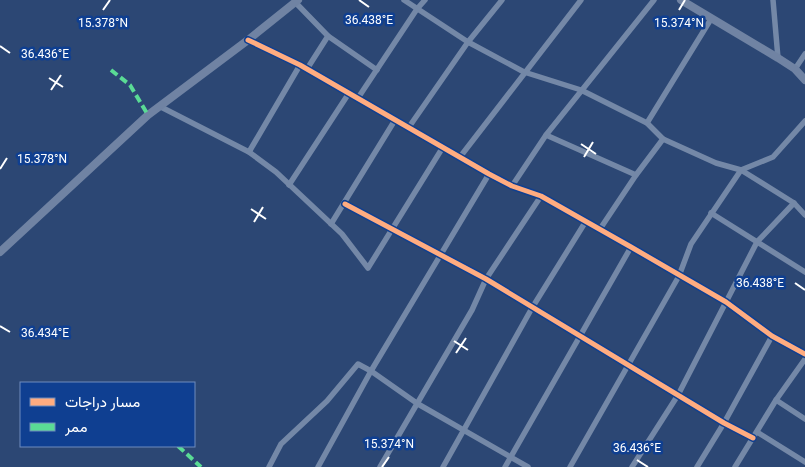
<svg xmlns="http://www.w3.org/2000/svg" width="805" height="467" viewBox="0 0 805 467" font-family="Roboto,Vazirmatn,sans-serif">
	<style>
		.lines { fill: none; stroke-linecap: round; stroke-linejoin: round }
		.street { stroke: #7488a7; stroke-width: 5.5 }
		.secondary { stroke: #7083a3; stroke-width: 8 }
		.quiet { stroke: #5adb95; stroke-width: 4; stroke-dasharray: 8 4; stroke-linecap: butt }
		.cycleway-casing { stroke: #0f3f91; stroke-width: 8 }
		.cycleway { stroke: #ffac80; stroke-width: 5 }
		.ticks { fill: none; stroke: #fff; stroke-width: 2 }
		.ticks-label { font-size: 12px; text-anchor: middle; fill: #fff; stroke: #0f3f91; stroke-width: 5; stroke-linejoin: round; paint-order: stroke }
	</style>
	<rect width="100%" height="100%" fill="#2c4774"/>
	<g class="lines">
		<g class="street">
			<polyline points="404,0 468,42 524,72 581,90 647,123 663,139 716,163 741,170 794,203 805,215"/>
			<polyline points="773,0 778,58"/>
			<polyline points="295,2 328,36 377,70"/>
			<polyline points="248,40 300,65 489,174 512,186 541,196 631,247 726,302 772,336 805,354"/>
			<polyline points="307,69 328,36"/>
			<polyline points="795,69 805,54"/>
			<polyline points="358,98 417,9 425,0"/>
			<polyline points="159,106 249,152 276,172 342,234 368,268 443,147"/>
			<polyline points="647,123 711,19"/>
			<polyline points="409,127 468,42 502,0"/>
			<polyline points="546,135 636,175"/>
			<polyline points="249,152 300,65"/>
			<polyline points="460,157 581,0"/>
			<polyline points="289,185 349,93"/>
			<polyline points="512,186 546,135 654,0"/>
			<polyline points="345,204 486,279 724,423 753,438"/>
			<polyline points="711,213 805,272"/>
			<polyline points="331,224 395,120"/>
			<polyline points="600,229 636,175 663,139"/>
			<polyline points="776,400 805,419"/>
			<polyline points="757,432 805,462"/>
			<polyline points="269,467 281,444 327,401 358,364 371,371 418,404 528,467"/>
			<polyline points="318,467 371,371 489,174"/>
			<polyline points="380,467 472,310 486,279 541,196"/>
			<polyline points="443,467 532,308 586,221"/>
			<polyline points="505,467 631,247"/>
			<polyline points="570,467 679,276 691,244 741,170 773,157 805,121"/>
			<polyline points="632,467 678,395 757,242 794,203"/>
			<polyline points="697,467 724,423 772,336"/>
			<polyline points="735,467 776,400 805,359"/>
		</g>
		<g class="secondary">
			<polyline points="681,0 778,58 795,69 805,80"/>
			<polyline points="0,252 148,115 248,40 298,0"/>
		</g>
		<g class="quiet">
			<polyline points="111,70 130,85 148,115"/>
			<polyline points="178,446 201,467"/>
		</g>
		<defs>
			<g id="cycleway">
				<polyline points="248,40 300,65 489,174 512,186 541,196 631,247 726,302 772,336 805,354"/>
				<polyline points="345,204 486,279 724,423 753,438"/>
			</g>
		</defs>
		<use href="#cycleway" class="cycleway-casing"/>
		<use href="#cycleway" class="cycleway"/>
	</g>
	<path class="ticks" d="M359,0l10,7M103,10l7,-10M679,10l6,-10M0,46l10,7M49,78l14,9M51,90l10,-15M581,144l15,10M584,157l9,-15M0,169l7,-11M251,209l15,10M254,222l9,-15M795,283l10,7M0,326l10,6M454,341l14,9M456,353l10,-15M637,460l11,7M382,467l7,-10"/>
	<g class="ticks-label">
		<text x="369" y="24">36.438°E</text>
		<text x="103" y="27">15.378°N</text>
		<text x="679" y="27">15.374°N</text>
		<text x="45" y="58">36.436°E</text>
		<text x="42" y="163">15.378°N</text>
		<text x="760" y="287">36.438°E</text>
		<text x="45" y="337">36.434°E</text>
		<text x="389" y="448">15.374°N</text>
		<text x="637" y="452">36.436°E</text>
	</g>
	<rect x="20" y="382" width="175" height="65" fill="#0f3f91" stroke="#6f8cbd"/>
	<rect x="30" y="398" width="25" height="8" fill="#ffac80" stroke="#6f8cbd"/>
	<text x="65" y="407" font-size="15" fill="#ffffff">مسار دراجات</text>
	<rect x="30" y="423" width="25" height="8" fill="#5adb95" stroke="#6f8cbd"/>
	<text x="65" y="432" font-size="15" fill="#ffffff">ممر</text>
</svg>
